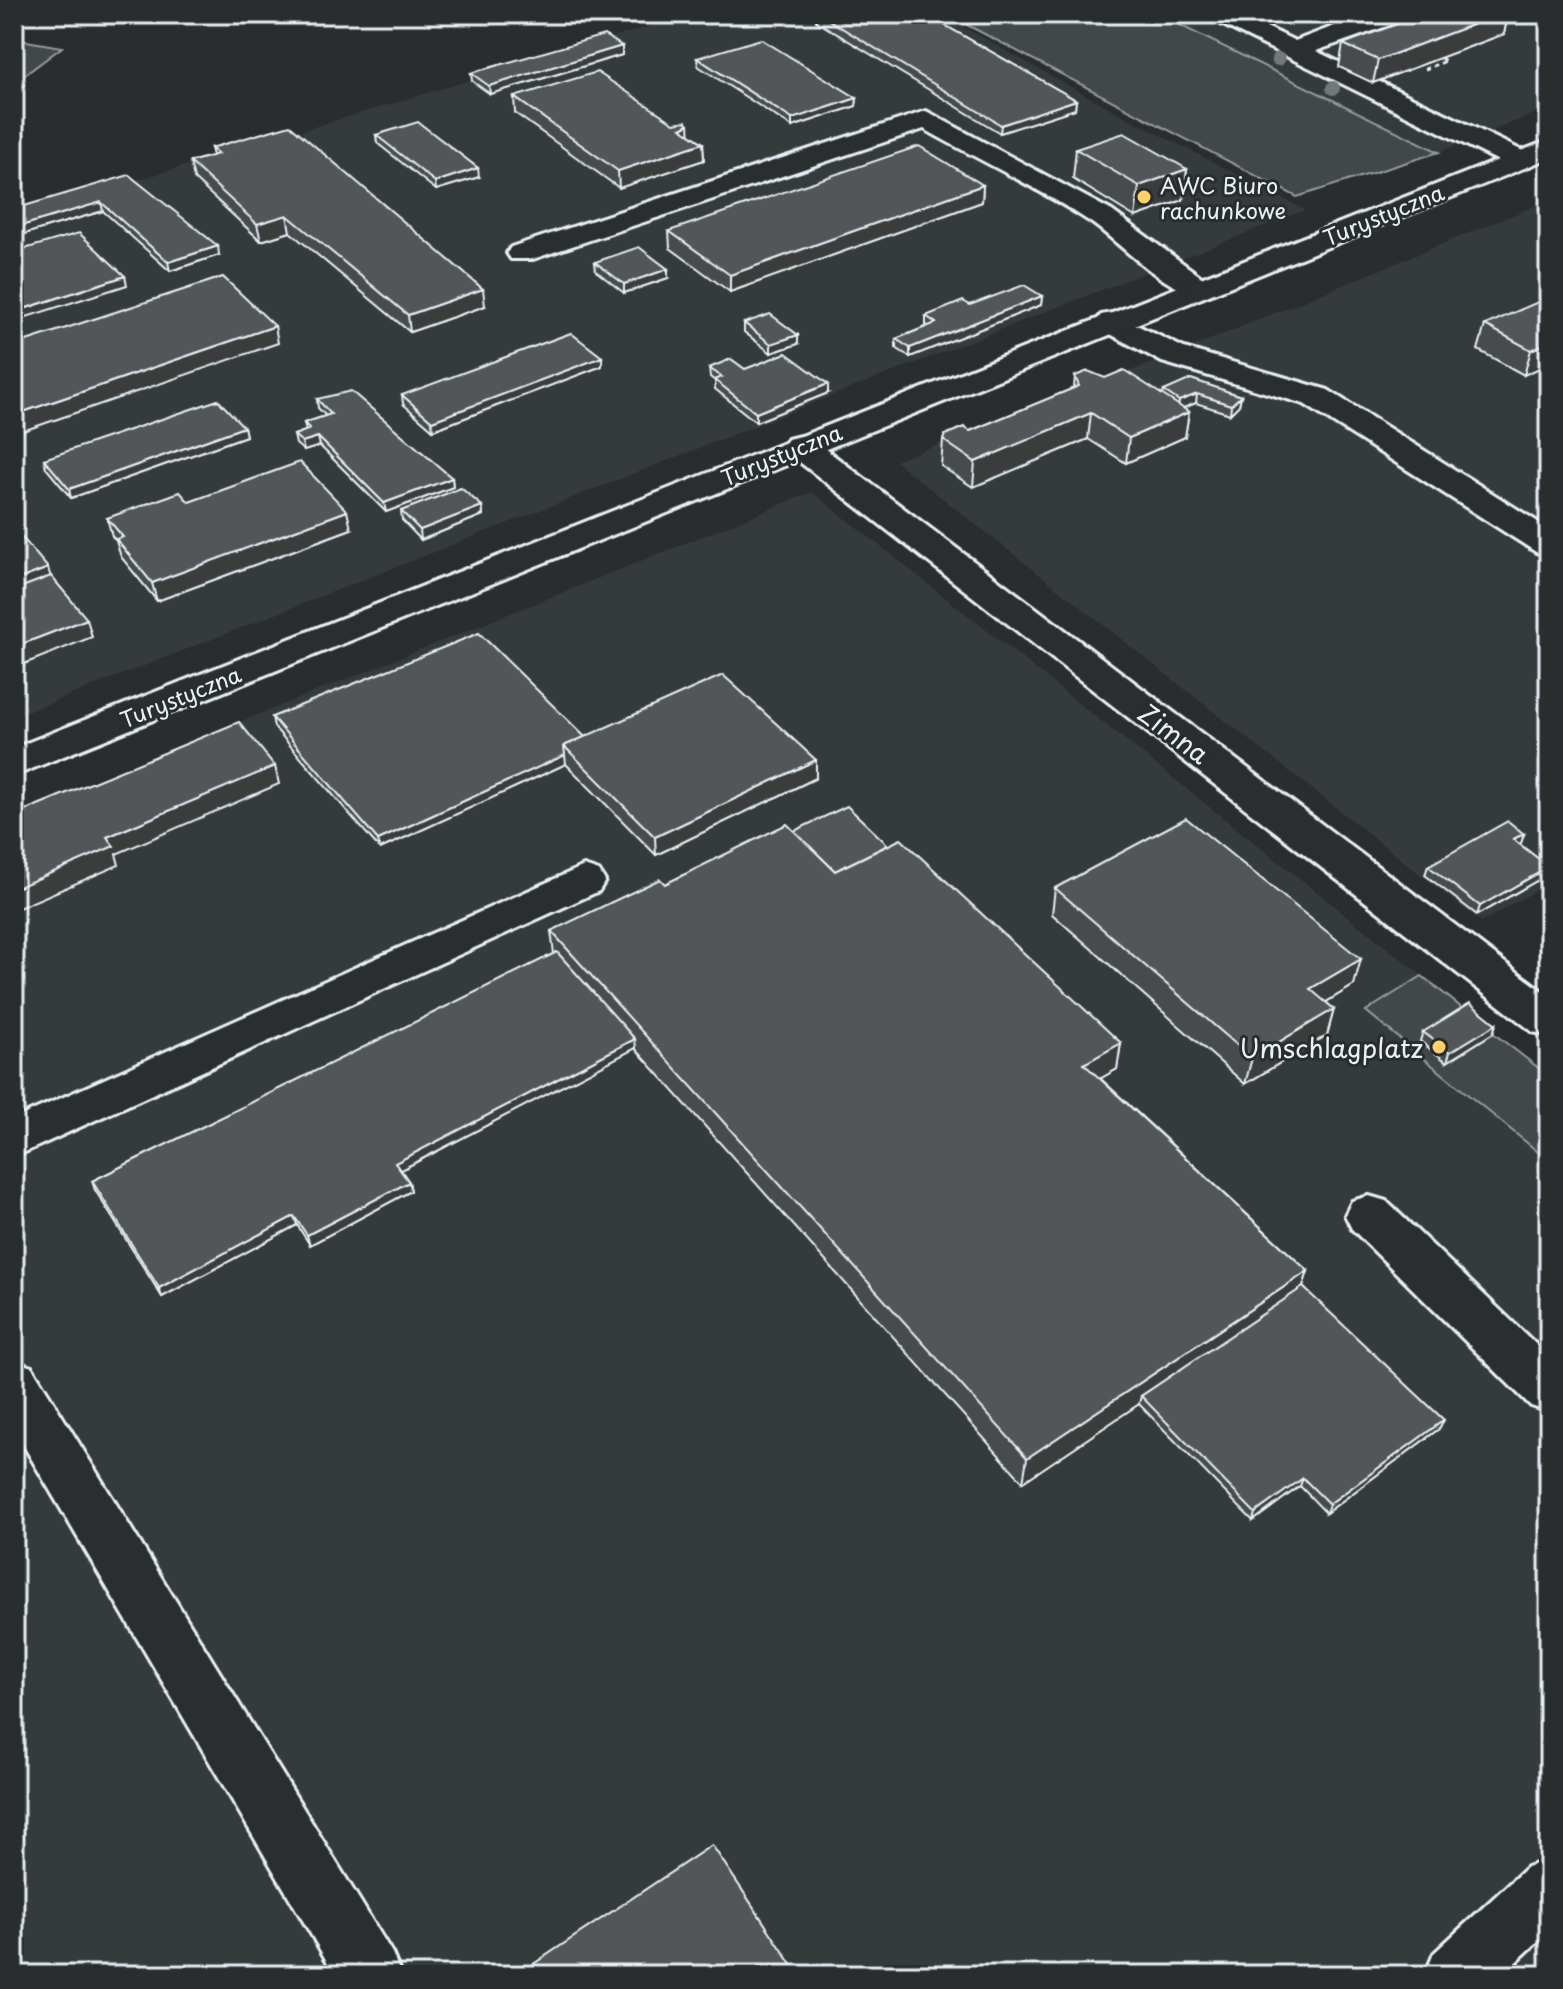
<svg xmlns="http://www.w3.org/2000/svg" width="1563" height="1989" viewBox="0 0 1563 1989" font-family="'Playpen Sans',sans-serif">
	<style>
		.built { fill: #363a3b }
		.green { fill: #424648; stroke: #959ca0; stroke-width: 2 }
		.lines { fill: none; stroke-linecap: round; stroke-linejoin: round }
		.minor-casing { stroke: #e8f1f8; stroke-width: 6 }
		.major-casing { stroke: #e8f1f8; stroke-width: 6 }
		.path { stroke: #e8f1f8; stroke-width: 3; stroke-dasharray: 4 4; stroke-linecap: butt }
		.minor { fill: #2a2d2e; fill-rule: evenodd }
		.major { fill: #2a2d2e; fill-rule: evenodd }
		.tree { fill: #73787b }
		.wall { fill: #474b4d; stroke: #e8f1f8; stroke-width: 2 }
		.shaded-wall { fill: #3a3d3e; stroke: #e8f1f8; stroke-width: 2 }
		.building { fill: #535759; stroke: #e8f1f8; stroke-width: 2 }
		.poi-dot { fill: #ffd166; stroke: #2a2d2e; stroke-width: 3 }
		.labels { text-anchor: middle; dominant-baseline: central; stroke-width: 6; stroke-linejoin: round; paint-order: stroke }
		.far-poi-label { font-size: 22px; fill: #e8f1f8; stroke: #2a2d2e; text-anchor: start }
		.far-street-label { font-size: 22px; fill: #e8f1f8; stroke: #2a2d2e }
		.street-label { font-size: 26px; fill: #e8f1f8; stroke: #2a2d2e }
		.poi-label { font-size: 26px; fill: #e8f1f8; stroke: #2a2d2e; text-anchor: end }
	</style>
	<rect width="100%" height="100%" fill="#2a2d2e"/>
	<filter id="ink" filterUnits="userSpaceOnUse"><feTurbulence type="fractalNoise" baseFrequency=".0125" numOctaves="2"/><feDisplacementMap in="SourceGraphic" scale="16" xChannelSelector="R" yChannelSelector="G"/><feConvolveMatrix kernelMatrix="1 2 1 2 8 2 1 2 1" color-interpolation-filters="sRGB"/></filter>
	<g filter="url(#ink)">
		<g class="built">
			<polygon points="691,14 940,14 1111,109 1305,210 14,717 14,217"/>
			<polygon points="1157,14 1549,14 1549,108 1439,152"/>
			<polygon points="1549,200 1549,883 1481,922 895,461 1173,355"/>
			<polygon points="812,492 1549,1076 1549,1975 14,1975 14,813"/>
		</g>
		<g class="green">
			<polygon points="946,14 1157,14 1439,152 1297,197"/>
			<polygon points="14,39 62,47 14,83"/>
			<polygon points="1422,976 1467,1012 1421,1041 1446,1062 1493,1033 1549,1076 1549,1161 1366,1011"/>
		</g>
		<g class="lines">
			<defs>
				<g id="minor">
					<polygon points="1207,14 1240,14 1295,41 1366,14 1397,14 1400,18 1396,23 1316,51 1529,154 1533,160 1529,166 1509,166 1211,19"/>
					<path d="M926,111l186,100 103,76 -4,6c-37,10 -90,-50 -119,-70 -53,-35 -113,-63 -168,-94l-391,130h-22l-4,-6 4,-6z"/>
					<polygon points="1112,313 1184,348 1328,390 1549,529 1549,555 1536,552 1304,404 1162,362 1101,329 1096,322 1101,315"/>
					<polygon points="800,436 812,439 1549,996 1549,1036 1533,1032 788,453 783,446 788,439"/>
					<polygon points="584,866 599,871 605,881 599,891 14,1157 14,1119"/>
					<polygon points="1369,1196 1386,1201 1549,1357 1549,1412 1531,1406 1352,1229 1345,1215 1352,1201"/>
					<polygon points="14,1361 32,1367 392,1953 401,1975 335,1975 14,1429"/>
					<polygon points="1549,1859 1549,1931 1502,1975 1425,1975 1434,1953 1527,1867"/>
				</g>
				<polygon id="major" points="1549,140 1549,158 14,776 14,748"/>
			</defs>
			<use href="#minor" class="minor-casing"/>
			<use href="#major" class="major-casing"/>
			<polyline class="path" points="1425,69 1446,61 1439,58"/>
			<use href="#minor" class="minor"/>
			<use href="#major" class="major"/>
		</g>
		<g class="tree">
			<circle cx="1278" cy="59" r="7"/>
			<circle cx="1333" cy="88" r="7"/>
		</g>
		<g class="wall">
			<polygon points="817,14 925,14 1076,100 1075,109 1000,133 816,21"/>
			<polygon points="1403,14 1508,14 1504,34 1373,83 1339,67 1343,44 1412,18"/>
			<polygon points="622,46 622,55 490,94 472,81 471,73"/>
			<polygon points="697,58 857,98 856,106 792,127 698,66"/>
			<polygon points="514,97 690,134 703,143 704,160 619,188 515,113"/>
			<polygon points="376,135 479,177 436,190 377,143"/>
			<polygon points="211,148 485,306 410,332 290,232 261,241 194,179 190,162 213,156"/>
			<polygon points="1076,149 1187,169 1183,200 1135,217 1073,179"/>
			<polygon points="129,175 219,255 170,271 103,211 14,237"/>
			<polygon points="983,185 982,202 730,292 670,248 669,231"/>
			<polygon points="595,262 668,278 624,293 596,271"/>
			<polygon points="1042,296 1041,305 910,357 896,348 896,339 928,326 926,325 926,316 970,305"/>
			<polygon points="1549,308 1524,375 1478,350 1485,325"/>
			<polygon points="744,323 798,344 771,353 744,332"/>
			<polygon points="602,366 433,430 403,404 402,395"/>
			<polygon points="709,368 828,393 756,422 715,389 715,381 710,377"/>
			<polygon points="1075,376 1105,378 1163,395 1164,391 1241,396 1239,405 1230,414 1196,403 1183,408 1189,412 1185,437 1126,463 1088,439 973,487 941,466 943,440 970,431 1074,388"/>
			<polygon points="317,399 452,478 453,487 386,512 320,446 304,451 296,444 294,435 306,431 304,423 326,416 318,408"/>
			<polygon points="244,427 246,436 71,498 46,468 44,459"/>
			<polygon points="189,502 351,529 157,601 121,557 116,541 112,536 107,518"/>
			<polygon points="482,506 483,515 421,540 402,520 401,511"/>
			<polygon points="272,717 585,737 816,760 816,778 656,855 566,764 380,849 274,727"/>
			<polygon points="794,831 888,845 1121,1043 1117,1069 1100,1078 1308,1271 1303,1287 1440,1428 1326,1513 1300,1486 1253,1521 1139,1404 1023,1482 635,1048 401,1170 409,1182 411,1191 310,1245 297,1225 162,1297 95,1190 92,1181 554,954 551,931"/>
			<polygon points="1524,834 1521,843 1519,844 1549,867 1545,876 1477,915 1425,875 1428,866"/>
			<polygon points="1055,888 1354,985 1326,1002 1334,1009 1327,1035 1245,1084 1052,914"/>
			<polygon points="1496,1024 1493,1033 1447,1062 1420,1041 1423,1032"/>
		</g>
		<g class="shaded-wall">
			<polygon points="1501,14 1508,14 1504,34 1373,83 1378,60"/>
			<polygon points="622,46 622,55 490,94 489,86"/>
			<polygon points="857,98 856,106 792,127 792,119"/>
			<polygon points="1076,100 1075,109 1000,133 1001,125"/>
			<polygon points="689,124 690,140 681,128"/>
			<polygon points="703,143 704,160 619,188 618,171"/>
			<polygon points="478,168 479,177 436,190 435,182"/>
			<polygon points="1187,169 1183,200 1135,217 1139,186"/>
			<polygon points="983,185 982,202 730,292 730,275"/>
			<polygon points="101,202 103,211 14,237 14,228"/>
			<polygon points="287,215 290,232 261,241 257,224"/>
			<polygon points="218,246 219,255 170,271 168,262"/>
			<polygon points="668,269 668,278 624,293 624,284"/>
			<polygon points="125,276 127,285 14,321 14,312"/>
			<polygon points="483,289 485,306 410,332 408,315"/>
			<polygon points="1042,296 1041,305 910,357 910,348"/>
			<polygon points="275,326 278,343 14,434 14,415"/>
			<polygon points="798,335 798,344 771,353 771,344"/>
			<polygon points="1549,342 1549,364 1524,375 1531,350"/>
			<polygon points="602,357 602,366 433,430 432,421"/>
			<polygon points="828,384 828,393 756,422 756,413"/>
			<polygon points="1197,394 1196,403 1178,410 1179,401"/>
			<polygon points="1241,396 1239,405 1230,414 1231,405"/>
			<polygon points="1189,412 1185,437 1126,463 1129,438"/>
			<polygon points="1091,413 1088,439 973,487 975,462"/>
			<polygon points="244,427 246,436 71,498 69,489"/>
			<polygon points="318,437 320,446 304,451 302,442"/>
			<polygon points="452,478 453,487 386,512 384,503"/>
			<polygon points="482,506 483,515 421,540 420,530"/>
			<polygon points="347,511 351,529 157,601 152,583"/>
			<polygon points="48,568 56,594 14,610 14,581"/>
			<polygon points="87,619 92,637 14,668 14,647"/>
			<polygon points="565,755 566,764 380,849 378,840"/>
			<polygon points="816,760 816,778 656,855 655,837"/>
			<polygon points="275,766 279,784 116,854 119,865 14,910 14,889 107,837"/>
			<polygon points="1524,834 1521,843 1510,848 1513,839"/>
			<polygon points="1549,867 1545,876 1477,915 1480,906"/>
			<polygon points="1361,959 1354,985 1303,1016 1310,989"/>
			<polygon points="1334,1009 1327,1035 1245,1084 1252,1058"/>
			<polygon points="1496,1024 1493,1033 1447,1062 1450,1052"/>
			<polygon points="635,1039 636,1048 397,1172 395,1163"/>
			<polygon points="1121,1043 1117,1069 1080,1090 1084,1064"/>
			<polygon points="409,1182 411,1191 310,1245 307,1235"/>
			<polygon points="294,1216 297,1225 162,1297 159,1288"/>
			<polygon points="1308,1271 1300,1296 1141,1396 1139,1404 1023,1482 1027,1458"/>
			<polygon points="1444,1420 1440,1428 1326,1513 1329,1504"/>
			<polygon points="14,1478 19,1488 14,1491"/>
			<polygon points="1303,1478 1300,1486 1253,1521 1255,1513"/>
		</g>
		<g class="building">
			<polygon points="819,14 925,14 1076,100 1001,125"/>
			<polygon points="1424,14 1501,14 1378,60 1343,44"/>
			<polygon points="604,35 622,46 489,86 471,73"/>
			<polygon points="761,39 857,98 792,119 697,58"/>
			<polygon points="597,72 674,123 686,121 689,124 681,128 703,143 618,171 514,97"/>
			<polygon points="418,122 478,168 435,182 376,135"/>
			<polygon points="290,125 483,289 408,315 287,215 257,224 190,162 218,154 211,148"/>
			<polygon points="1124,133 1187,169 1139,186 1076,149"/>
			<polygon points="919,146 983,185 730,275 669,231"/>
			<polygon points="129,175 218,246 168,262 101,202 14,228 14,209"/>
			<polygon points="79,233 125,276 14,312 14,252"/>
			<polygon points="639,247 668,269 624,284 595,262"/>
			<polygon points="223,277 275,326 14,415 14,345"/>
			<polygon points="1024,285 1042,296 910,348 896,339 936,323 926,316 963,301 970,305"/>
			<polygon points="1538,302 1549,308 1549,342 1531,350 1485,325"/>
			<polygon points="770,314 798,335 771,344 744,323"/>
			<polygon points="571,333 602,357 432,421 402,395"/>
			<polygon points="786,353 828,384 756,413 715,380 722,377 709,368 731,359 745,369"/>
			<polygon points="1124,370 1189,412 1129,438 1091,413 975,462 943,440 945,435 964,427 970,431 1079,386 1075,376 1088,371 1105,378"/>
			<polygon points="1191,379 1241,396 1231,405 1197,394 1179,401 1164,391"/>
			<polygon points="351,391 452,478 384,503 318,437 302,442 294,435 310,429 304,423 331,414 317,399"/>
			<polygon points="218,400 244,427 69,489 44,459"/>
			<polygon points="300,462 347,511 152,583 116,539 123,537 107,518 180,492 189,502"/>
			<polygon points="461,488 482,506 420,530 401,511"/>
			<polygon points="14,528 48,568 14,581"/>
			<polygon points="51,576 87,619 14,647 14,590"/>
			<polygon points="479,633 585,737 564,746 565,755 378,840 272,717"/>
			<polygon points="723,675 816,760 655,837 564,746"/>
			<polygon points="239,722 275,766 107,837 114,846 14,889 14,822 20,819 16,814"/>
			<polygon points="847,806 888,845 835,871 794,831"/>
			<polygon points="1186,818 1361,959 1310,989 1334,1009 1252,1058 1055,888"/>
			<polygon points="1508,821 1524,834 1513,839 1549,867 1480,906 1428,866"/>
			<polygon points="787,824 835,871 901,839 1121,1043 1084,1064 1308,1271 1027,1458 551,931 660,879 665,884"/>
			<polygon points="557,952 635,1039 395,1163 409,1182 307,1235 294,1216 159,1288 92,1181"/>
			<polygon points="1470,1003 1496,1024 1450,1052 1423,1032"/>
			<polygon points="1303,1287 1444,1420 1329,1504 1303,1478 1255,1513 1141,1396"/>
			<polygon points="712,1845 799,1975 517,1975"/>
		</g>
	</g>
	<g class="poi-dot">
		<circle cx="1144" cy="197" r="8"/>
		<circle cx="1439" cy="1047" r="8"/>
	</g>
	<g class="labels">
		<g class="far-poi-label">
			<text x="1160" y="184">AWC Biuro<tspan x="1160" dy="25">rachunkowe</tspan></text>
		</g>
		<g class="far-street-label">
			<text transform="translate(1383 214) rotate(-22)">Turystyczna</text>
			<text transform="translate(781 454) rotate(-22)">Turystyczna</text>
			<text transform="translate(180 696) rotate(-22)">Turystyczna</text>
		</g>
		<g class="street-label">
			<text transform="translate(1174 733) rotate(37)">Zimna</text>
		</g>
		<g class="poi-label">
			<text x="1423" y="1047">Umschlagplatz</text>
		</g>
	</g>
	<rect width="1563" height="1989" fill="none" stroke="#2a2d2e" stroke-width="48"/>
	<rect x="24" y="24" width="1515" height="1941" fill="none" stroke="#e8f1f8" stroke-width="3" filter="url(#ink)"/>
</svg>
